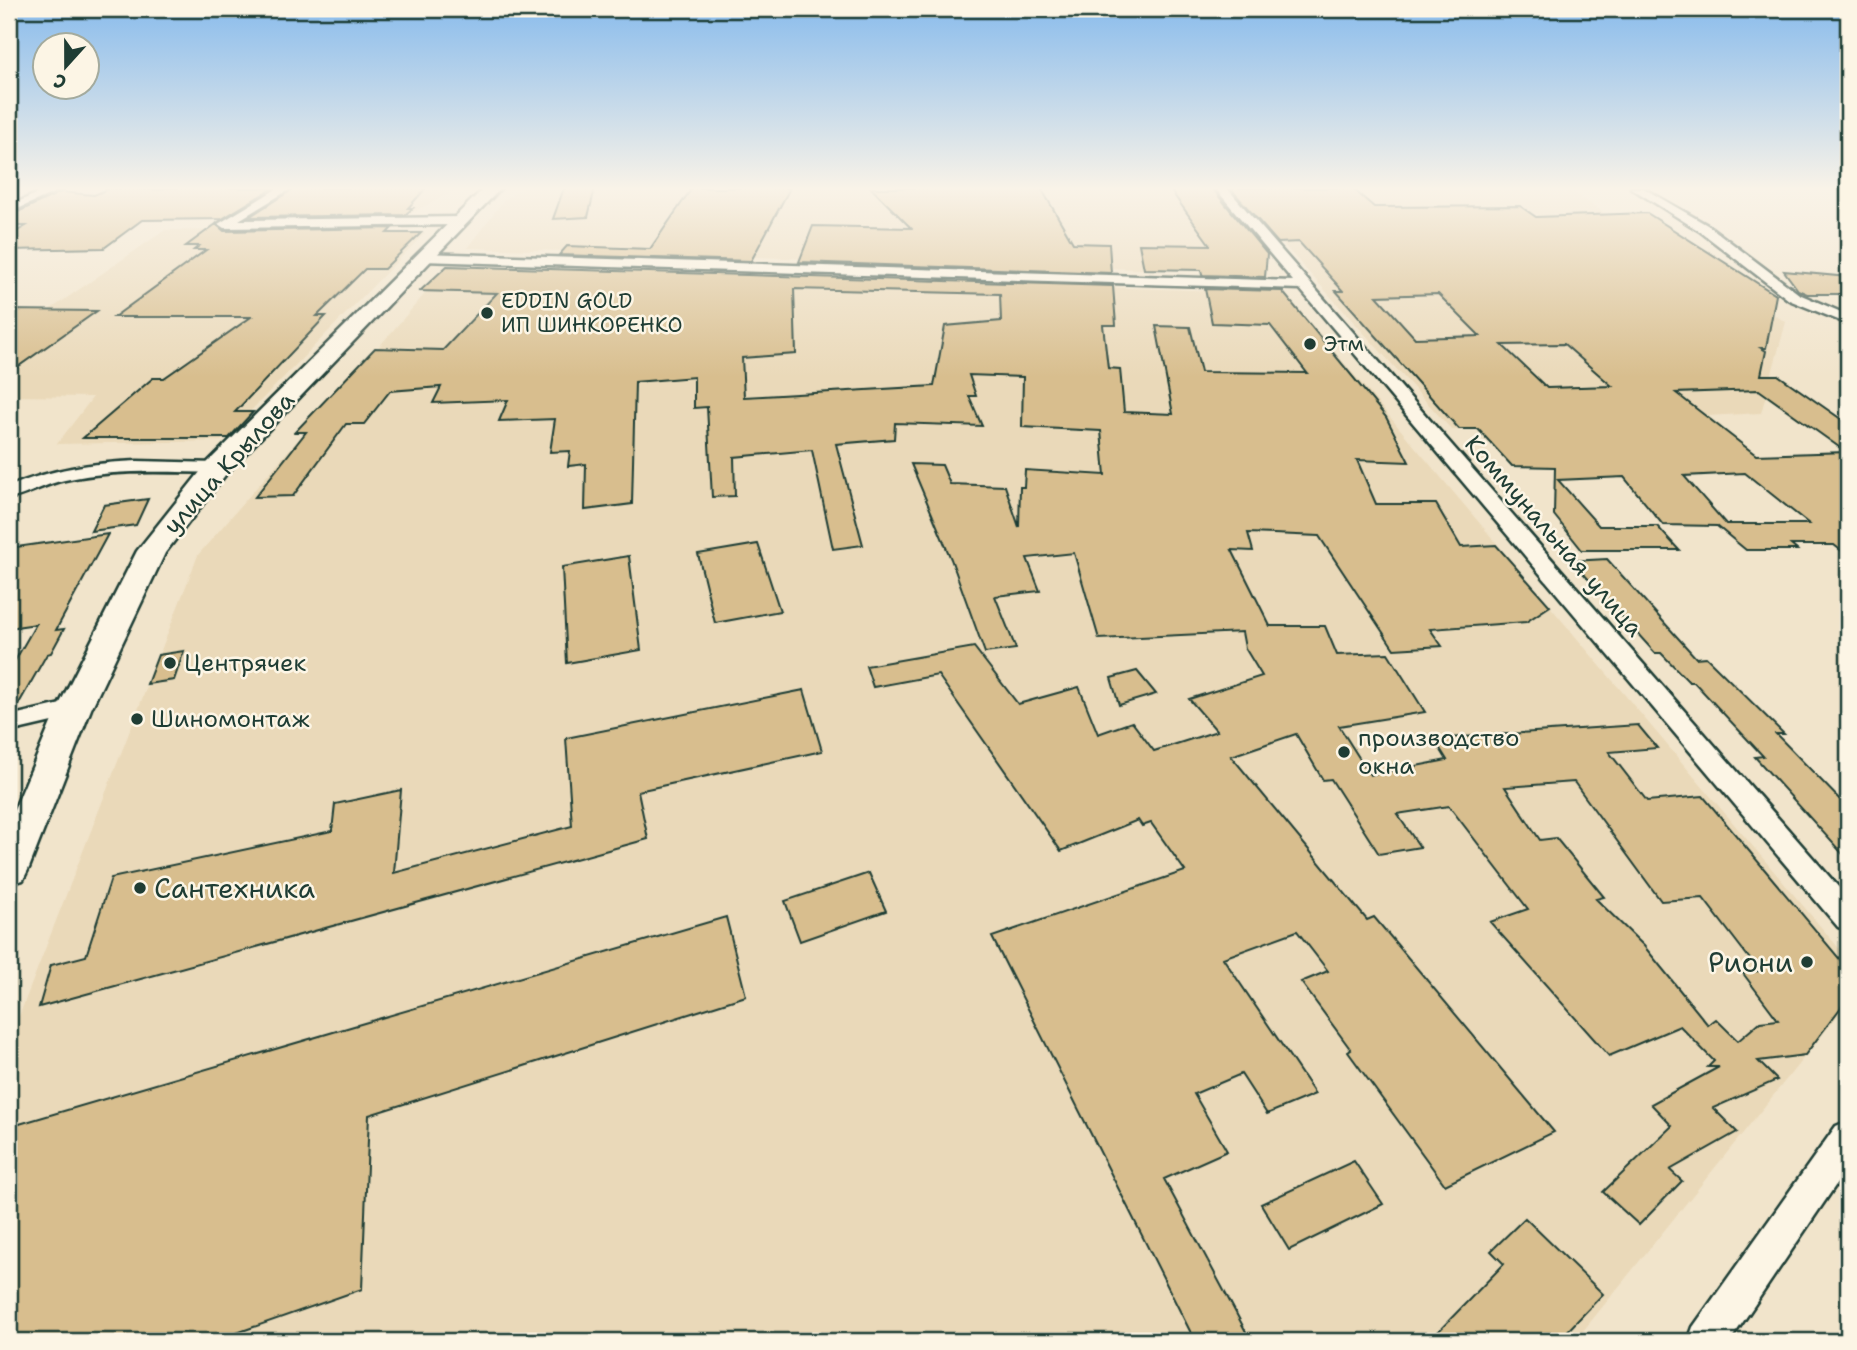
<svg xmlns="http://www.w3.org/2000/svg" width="1857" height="1350" viewBox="0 0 1857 1350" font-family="'Shantell Sans',sans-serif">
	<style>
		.built { fill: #ead9b9 }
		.building { fill: #d8be8e; stroke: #1f3d34; stroke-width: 2; fill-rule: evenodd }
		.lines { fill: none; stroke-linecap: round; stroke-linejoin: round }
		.minor-casing { stroke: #1f3d34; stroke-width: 5 }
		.secondary-casing { stroke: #1f3d34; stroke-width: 5 }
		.minor { fill: #fcf5e5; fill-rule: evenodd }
		.secondary { fill: #fcf5e5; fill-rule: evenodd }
		.poi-dot { fill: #1f3d34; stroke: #fcf5e5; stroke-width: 2.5 }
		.labels { text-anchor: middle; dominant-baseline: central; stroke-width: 5; stroke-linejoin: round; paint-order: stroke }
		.far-poi-label { font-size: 21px; fill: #1f3d34; stroke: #fcf5e5; text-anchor: start }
		.street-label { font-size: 24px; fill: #1f3d34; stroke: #fcf5e5 }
		.poi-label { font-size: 24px; fill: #1f3d34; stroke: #fcf5e5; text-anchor: start }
		.near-poi-label { font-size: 28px; fill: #1f3d34; stroke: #fcf5e5; text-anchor: start }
	</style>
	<rect width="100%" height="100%" fill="#f1e4cb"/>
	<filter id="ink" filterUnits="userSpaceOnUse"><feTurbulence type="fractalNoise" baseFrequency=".0143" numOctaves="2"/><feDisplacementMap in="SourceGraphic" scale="14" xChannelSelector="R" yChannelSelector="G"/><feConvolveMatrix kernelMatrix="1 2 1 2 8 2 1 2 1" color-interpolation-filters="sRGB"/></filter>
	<g filter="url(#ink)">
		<g class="built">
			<polygon points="297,188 459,188 398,220 240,221"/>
			<polygon points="523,188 1200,188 1267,273 467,248 504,200"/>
			<polygon points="1232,188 1567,188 1621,224 1786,322 1761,413 1452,430"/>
			<polygon points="165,230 425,233 221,441 57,444 93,397 9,396 9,338"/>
			<polygon points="449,266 1285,293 1848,959 1848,1003 1575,1341 9,1341 9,1042 198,555"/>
		</g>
		<g class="building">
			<polygon points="110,188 160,190 165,188 273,188 222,219 142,220 104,248 9,250 9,236 26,226 9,226 9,216 61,192 94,195"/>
			<polygon points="294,188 426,188 408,208 413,208 405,215 249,217"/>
			<polygon points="564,188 595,188 588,217 553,219"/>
			<polygon points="692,188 790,188 751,261 559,255 567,246 650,249"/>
			<polygon points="871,188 973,188 974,190 1041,188 1073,243 1109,244 1111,273 799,262 813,226 911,228"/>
			<polygon points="1169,188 1212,188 1267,254 1265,277 1202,275 1201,270 1144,269 1139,244 1210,245"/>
			<path d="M1230,188h122l22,19 146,-1 16,11 111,-4 129,82 -10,53h-5l5,3 -5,24h17l70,49v132l-14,-11h-43l6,5h-51l-29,-24 -54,-1 -39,-48 -66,3 41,46h58l22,24h-97l-28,-35 1,-48 -43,-1 -34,-37h-19l-123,-138h7l-44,-49 -21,1zM1438,294l42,42 -65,2 -38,-42zM1564,344l48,42 -65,2 -45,-43zM1759,390l87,62 -90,3 -80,-62zM1745,473l64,51h-83l-42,-48z"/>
			<polygon points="216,224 224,231 392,228 387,233 421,233 384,269 365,269 317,316 326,316 235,412 253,412 229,438 83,438 153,378 164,378 251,317 114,317 206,250 194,250 199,246 186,246"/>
			<path d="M447,266l666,20 3,39h-13l5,43 12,1 4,43 49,2 -17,-88 34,1 11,45 106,1 -37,-48 -58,-2 -7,-34 77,2 104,126 23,45 -52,-2 19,44h60l25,43 35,-2 54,61 -24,16 -96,7 12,17 -48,3 -75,-113 -71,-3 5,18 -21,-1 38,76h55l12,29 51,-2 37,59 -86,14 31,49 77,-15 -13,-21 204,-14 19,23 -48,4 38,49 56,-5 145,173v29l-43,57 -47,6 19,19 -64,28 24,24 -67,38 12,11 -43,44 -36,-33 69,-66 -21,-22 68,-37h-11l6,-6 -34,-35 -71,30 -119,-134 38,-13 -79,-103 -52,8 23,33 -41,7 -48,-75 -8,1 -27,-46 -65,22 136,164 7,-3 180,215 -109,53 -97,-133 3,-2 -50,-68 27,-11 -31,-40 -74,27 92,136 -48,20 -26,-40 -47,20 33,57 -63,28 87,162h-56l-203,-404 193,-66 -34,-48 -9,3 -4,-6 -77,31 -123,-176 -65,12 -7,-21 108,-19 44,57 61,-17 19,47 34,-12 22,29 63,-20 -28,-32 73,-23 -17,-28 -3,-16 -143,7 -25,-86 -47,5 13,33 -45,5 21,53 -31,4 -34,-94 -40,-95 31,1 8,19 55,2 14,41 1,-40h4l1,-17 80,5 -4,-44 -79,-4 1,-50 -54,-2 7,21h-7l13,30 -87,-3 -1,16 -58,5 27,101 -30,4 -21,-99 -78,7 1,39 -23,1 -5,-90 -13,1v-31l-59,5 -3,122 -47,6 1,-46 -18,2 2,-15 -20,1 5,-33 -56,2 9,-21 -75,3 8,-16 -51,4 -26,33h-18l-53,72 -38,1 51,-65h-11l80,-84 68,2 54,-57 -77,-2zM794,289l206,5 1,27 -56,5 -11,60 -190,11 -2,-39 54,-4zM1574,782l87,119 42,-3 56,73 -17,1 36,48 -18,2 -22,19 -22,-22 -8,6 -64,-79 -48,-47 8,-2 -48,-59 -16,2 -35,-53z"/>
			<polygon points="1784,271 1848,277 1848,294 1807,294 1798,290"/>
			<polygon points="9,310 97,311 9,373"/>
			<polygon points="148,499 136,525 91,531 104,505"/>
			<polygon points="108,534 56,630 64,629 51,653 47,654 14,712 9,713 9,671 36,624 9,628 9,548"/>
			<polygon points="758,544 780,611 715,623 698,554"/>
			<polygon points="629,556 641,650 567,663 562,567"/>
			<polygon points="1607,559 1696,658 1706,657 1784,734 1776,734 1848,808 1848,860 1755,757 1763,756 1694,682 1689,682 1661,653 1655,653 1572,561"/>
			<polygon points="184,651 174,680 147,684 158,655"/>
			<polygon points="1137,671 1156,694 1119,705 1111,678"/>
			<polygon points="804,690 822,751 638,791 648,839 39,1007 51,965 86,956 111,878 332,831 335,804 401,790 394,873 572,826 566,738"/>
			<polygon points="869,873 886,911 800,941 785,901"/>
			<polygon points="726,917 746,996 369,1115 362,1289 214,1341 9,1341 9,1127"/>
			<polygon points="1354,1161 1383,1204 1289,1250 1261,1204"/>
			<polygon points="1525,1218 1603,1294 1558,1341 1429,1341 1504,1264 1491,1251"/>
		</g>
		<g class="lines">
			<defs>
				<g id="minor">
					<polygon points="49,188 64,188 9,213 9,206"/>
					<polygon points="278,188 292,188 239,220 457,217 463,221 457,225 224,228 218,224"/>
					<polygon points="1215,188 1227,188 1848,898 1848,930 1838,927 1300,289 422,261 416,257 422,253 1293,281"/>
					<polygon points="1631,188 1643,188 1709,226 1799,294 1848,315 1848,324 1789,300 1701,232"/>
					<path d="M137,461l80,2 9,5 -9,5c-51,-1 -102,-4 -152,7 -20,4 -37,15 -56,19v-12c41,-18 83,-24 128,-26z"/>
					<polygon points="74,701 82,703 86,709 82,715 9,732 9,716"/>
					<polygon points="1848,1121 1848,1167 1730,1341 1688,1341 1693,1327 1836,1126"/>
				</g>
				<polygon id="secondary" points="484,188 501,188 226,474 165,553 91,709 29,868 23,880 9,884 9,822 57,709 137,551 208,462"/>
			</defs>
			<use href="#minor" class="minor-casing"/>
			<use href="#secondary" class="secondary-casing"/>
			<use href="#minor" class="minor"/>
			<use href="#secondary" class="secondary"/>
		</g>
	</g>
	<linearGradient id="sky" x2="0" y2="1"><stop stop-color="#88bbec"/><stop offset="0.5" stop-color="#f9f3e8"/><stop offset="1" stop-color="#f9f3e8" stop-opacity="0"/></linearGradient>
	<rect width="1857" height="377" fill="url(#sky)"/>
	<g class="poi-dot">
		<circle cx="487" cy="313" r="7"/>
		<circle cx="1310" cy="344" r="7"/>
		<circle cx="170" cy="663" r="7"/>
		<circle cx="137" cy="719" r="7"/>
		<circle cx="1344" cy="752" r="7"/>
		<circle cx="140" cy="888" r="7"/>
		<circle cx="1807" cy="962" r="7"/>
	</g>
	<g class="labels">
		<g class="far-poi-label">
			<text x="501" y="301">EDDIN GOLD<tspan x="501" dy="24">ИП ШИНКОРЕНКО</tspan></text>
			<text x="1324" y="344">Этм</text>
		</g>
		<g class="street-label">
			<text transform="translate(229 463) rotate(-48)">улица Крылова</text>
			<text transform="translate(1554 536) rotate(49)">Коммунальная улица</text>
		</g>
		<g class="poi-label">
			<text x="184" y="663">Центрячек</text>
			<text x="151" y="719">Шиномонтаж</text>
			<text x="1358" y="738">производство<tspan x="1358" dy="28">окна</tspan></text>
		</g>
		<g class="near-poi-label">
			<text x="154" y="888">Сантехника</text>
			<text x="1793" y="962" text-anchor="end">Риони</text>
		</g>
	</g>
	<rect width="1857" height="1350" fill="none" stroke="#fcf5e5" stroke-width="35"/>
	<rect x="18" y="18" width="1822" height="1315" fill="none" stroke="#1f3d34" stroke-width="2.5" filter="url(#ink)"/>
	<g transform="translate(66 66) rotate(201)"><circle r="33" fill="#fcf5e5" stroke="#a4ab9e" stroke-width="2"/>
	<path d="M0-5L12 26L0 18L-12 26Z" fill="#1f3d34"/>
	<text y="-10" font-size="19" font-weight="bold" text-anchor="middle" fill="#1f3d34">С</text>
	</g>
</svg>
